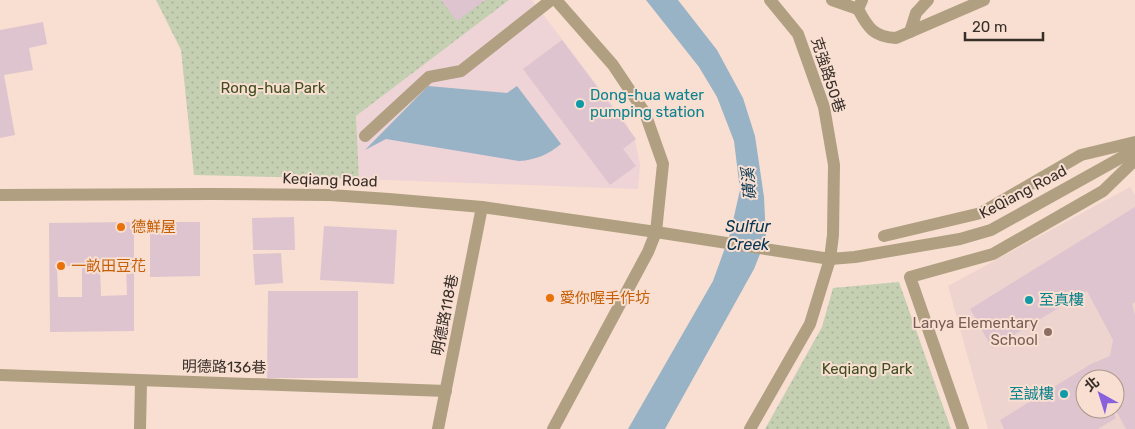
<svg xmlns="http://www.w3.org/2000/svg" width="1135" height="429" viewBox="0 0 1135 429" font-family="Rubik,'Noto Sans TC',sans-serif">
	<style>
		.industrial { fill: #eed3d7 }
		.education { fill: #eed4cf; fill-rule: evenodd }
		.park { fill: url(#park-dots) }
		.water { fill: #98b2c6 }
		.building { fill: #dec4ce; fill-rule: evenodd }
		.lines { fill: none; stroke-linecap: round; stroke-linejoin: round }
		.minor { stroke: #b09f81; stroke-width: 12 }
		.culture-dot { fill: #0f9aa8; stroke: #f8dfd1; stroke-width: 2 }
		.food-dot { fill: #e8710a; stroke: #f8dfd1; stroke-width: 2 }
		.education-dot { fill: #8d6e63; stroke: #f8dfd1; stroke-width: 2 }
		.labels { text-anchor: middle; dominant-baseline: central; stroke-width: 4; stroke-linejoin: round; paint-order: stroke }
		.street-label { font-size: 15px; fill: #372e28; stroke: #f8dfd1 }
		.park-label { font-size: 15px; fill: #404e1f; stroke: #f8dfd1 }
		.culture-label { font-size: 15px; fill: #0d838f; stroke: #f8dfd1; text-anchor: start }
		.food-label { font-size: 15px; fill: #c56008; stroke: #f8dfd1; text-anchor: start }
		.education-label { font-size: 15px; fill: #785e54; stroke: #f8dfd1; text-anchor: end }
		.water-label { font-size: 16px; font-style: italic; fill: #043552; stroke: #f8dfd1 }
	</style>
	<defs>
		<pattern id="park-dots" width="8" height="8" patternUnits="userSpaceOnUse" patternTransform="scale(1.25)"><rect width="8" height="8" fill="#c5cfb2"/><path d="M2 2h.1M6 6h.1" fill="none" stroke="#aab299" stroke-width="1.8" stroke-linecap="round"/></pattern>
	</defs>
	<rect width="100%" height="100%" fill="#f8dfd1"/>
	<polygon class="industrial" points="509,0 532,0 626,123 635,141 640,164 638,189 359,179 356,116"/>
	<path class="education" d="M1130,187l5,8v234h-147l-40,-143zM1085,379h30v30h-30z"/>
	<g class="park">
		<polygon points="156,0 509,0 356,116 359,179 194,175 181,50"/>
		<polygon points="899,282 951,429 765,429 822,327 833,288"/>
	</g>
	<g class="water">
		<polygon points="646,0 678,0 717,50 743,98 755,136 764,197 766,239 754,269 665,429 628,429 713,281 730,234 740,190 734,141 717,97 699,67"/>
		<path d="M428,86l79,7 10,-7 44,58c-12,10 -25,16 -42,17l-133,-22 -21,11z"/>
	</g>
	<g class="building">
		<polygon points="441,0 485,0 457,21"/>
		<polygon points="43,22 47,44 29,48 33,70 4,75 15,135 0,138 0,30"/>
		<polygon points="562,40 636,139 623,149 636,166 610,185 523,69"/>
		<polygon points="1135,207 1135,302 1132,304 1135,315 1135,429 1126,429 1115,409 1115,379 1099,379 1095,370 1098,379 1085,379 1085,409 1112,409 1116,418 1098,429 1004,429 1000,420 1091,364 1110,356 1113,340 1087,291 992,348 970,309"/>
		<polygon points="294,217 295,250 253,250 252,218"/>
		<path d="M134,222v109l-84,1 -1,-109zM126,265l1,30 -26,1 -1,-30zM57,266h25v31h-24z"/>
		<polygon points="150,222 200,222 200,276 150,277"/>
		<polygon points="324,226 397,230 394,284 320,280"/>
		<polygon points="281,253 283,283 255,285 253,254"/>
		<polygon points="268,291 358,291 358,378 267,378"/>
	</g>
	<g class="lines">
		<g class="minor">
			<polyline points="832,0 858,9"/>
			<path d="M862,0l-4,9c10,19 16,28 38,29l88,-38"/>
			<polyline points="910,32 916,13 928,0"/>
			<polyline points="365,136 429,77 461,71 551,0"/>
			<polyline points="0,195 212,194 330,195 389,199 482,207 656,232 830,259 855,257 960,239 991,230 1135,150"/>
			<polyline points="884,236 981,213 1081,155 1135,142"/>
			<polyline points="0,375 446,391"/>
			<polyline points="140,429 141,382"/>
			<polyline points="438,429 482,207"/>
			<polyline points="553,429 648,252 656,232 663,164 645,113 613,65 556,0"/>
			<polyline points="750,429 810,324 830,259 833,235 834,165 824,107 798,34 770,0"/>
			<polyline points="963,429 910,277 993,254 1103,191 1135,160"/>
		</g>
	</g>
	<g class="culture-dot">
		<circle cx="580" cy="104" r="5"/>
		<circle cx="1029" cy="300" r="5"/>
		<circle cx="1064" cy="394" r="5"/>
	</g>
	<g class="food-dot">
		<circle cx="121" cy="227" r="5"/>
		<circle cx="61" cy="266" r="5"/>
		<circle cx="550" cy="298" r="5"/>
	</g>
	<circle class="education-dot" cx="1048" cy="332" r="5"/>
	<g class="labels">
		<g class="street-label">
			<text transform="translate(828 75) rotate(72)">克強路50巷</text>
			<text transform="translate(330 180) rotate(2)">Keqiang Road</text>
			<text transform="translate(1023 192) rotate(-28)">KeQiang Road</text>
			<text transform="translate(445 315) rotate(-79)">明德路118巷</text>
			<text transform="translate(224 367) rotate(1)">明德路136巷</text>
		</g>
		<g class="park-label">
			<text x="273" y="88">Rong-hua Park</text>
			<text x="867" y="369">Keqiang Park</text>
		</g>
		<g class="culture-label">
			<text x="590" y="95">Dong-hua water<tspan x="590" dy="17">pumping station</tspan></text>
			<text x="1039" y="300">至真樓</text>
			<text x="1054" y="394" text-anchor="end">至誠樓</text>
		</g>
		<g class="food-label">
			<text x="131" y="227">德鮮屋</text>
			<text x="71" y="266">一畝田豆花</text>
			<text x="560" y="298">愛你喔手作坊</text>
		</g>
		<g class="education-label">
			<text x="1038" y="323">Lanya Elementary<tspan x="1038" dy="17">School</tspan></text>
		</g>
		<g class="water-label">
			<text transform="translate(749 184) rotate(-95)">磺溪</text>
			<text x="748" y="226">Sulfur<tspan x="748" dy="18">Creek</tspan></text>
		</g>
	</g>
	<g transform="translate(1100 394) rotate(321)"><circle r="24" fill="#f8dfd1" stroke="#ab988d"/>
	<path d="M0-4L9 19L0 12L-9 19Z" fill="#8a61dc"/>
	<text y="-8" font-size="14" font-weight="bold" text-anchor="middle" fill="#372e28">北</text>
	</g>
	<path d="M965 32v8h78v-8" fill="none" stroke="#372e28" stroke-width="2.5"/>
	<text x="972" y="32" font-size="15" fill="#372e28" stroke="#f8dfd1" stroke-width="4" paint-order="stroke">20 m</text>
</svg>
